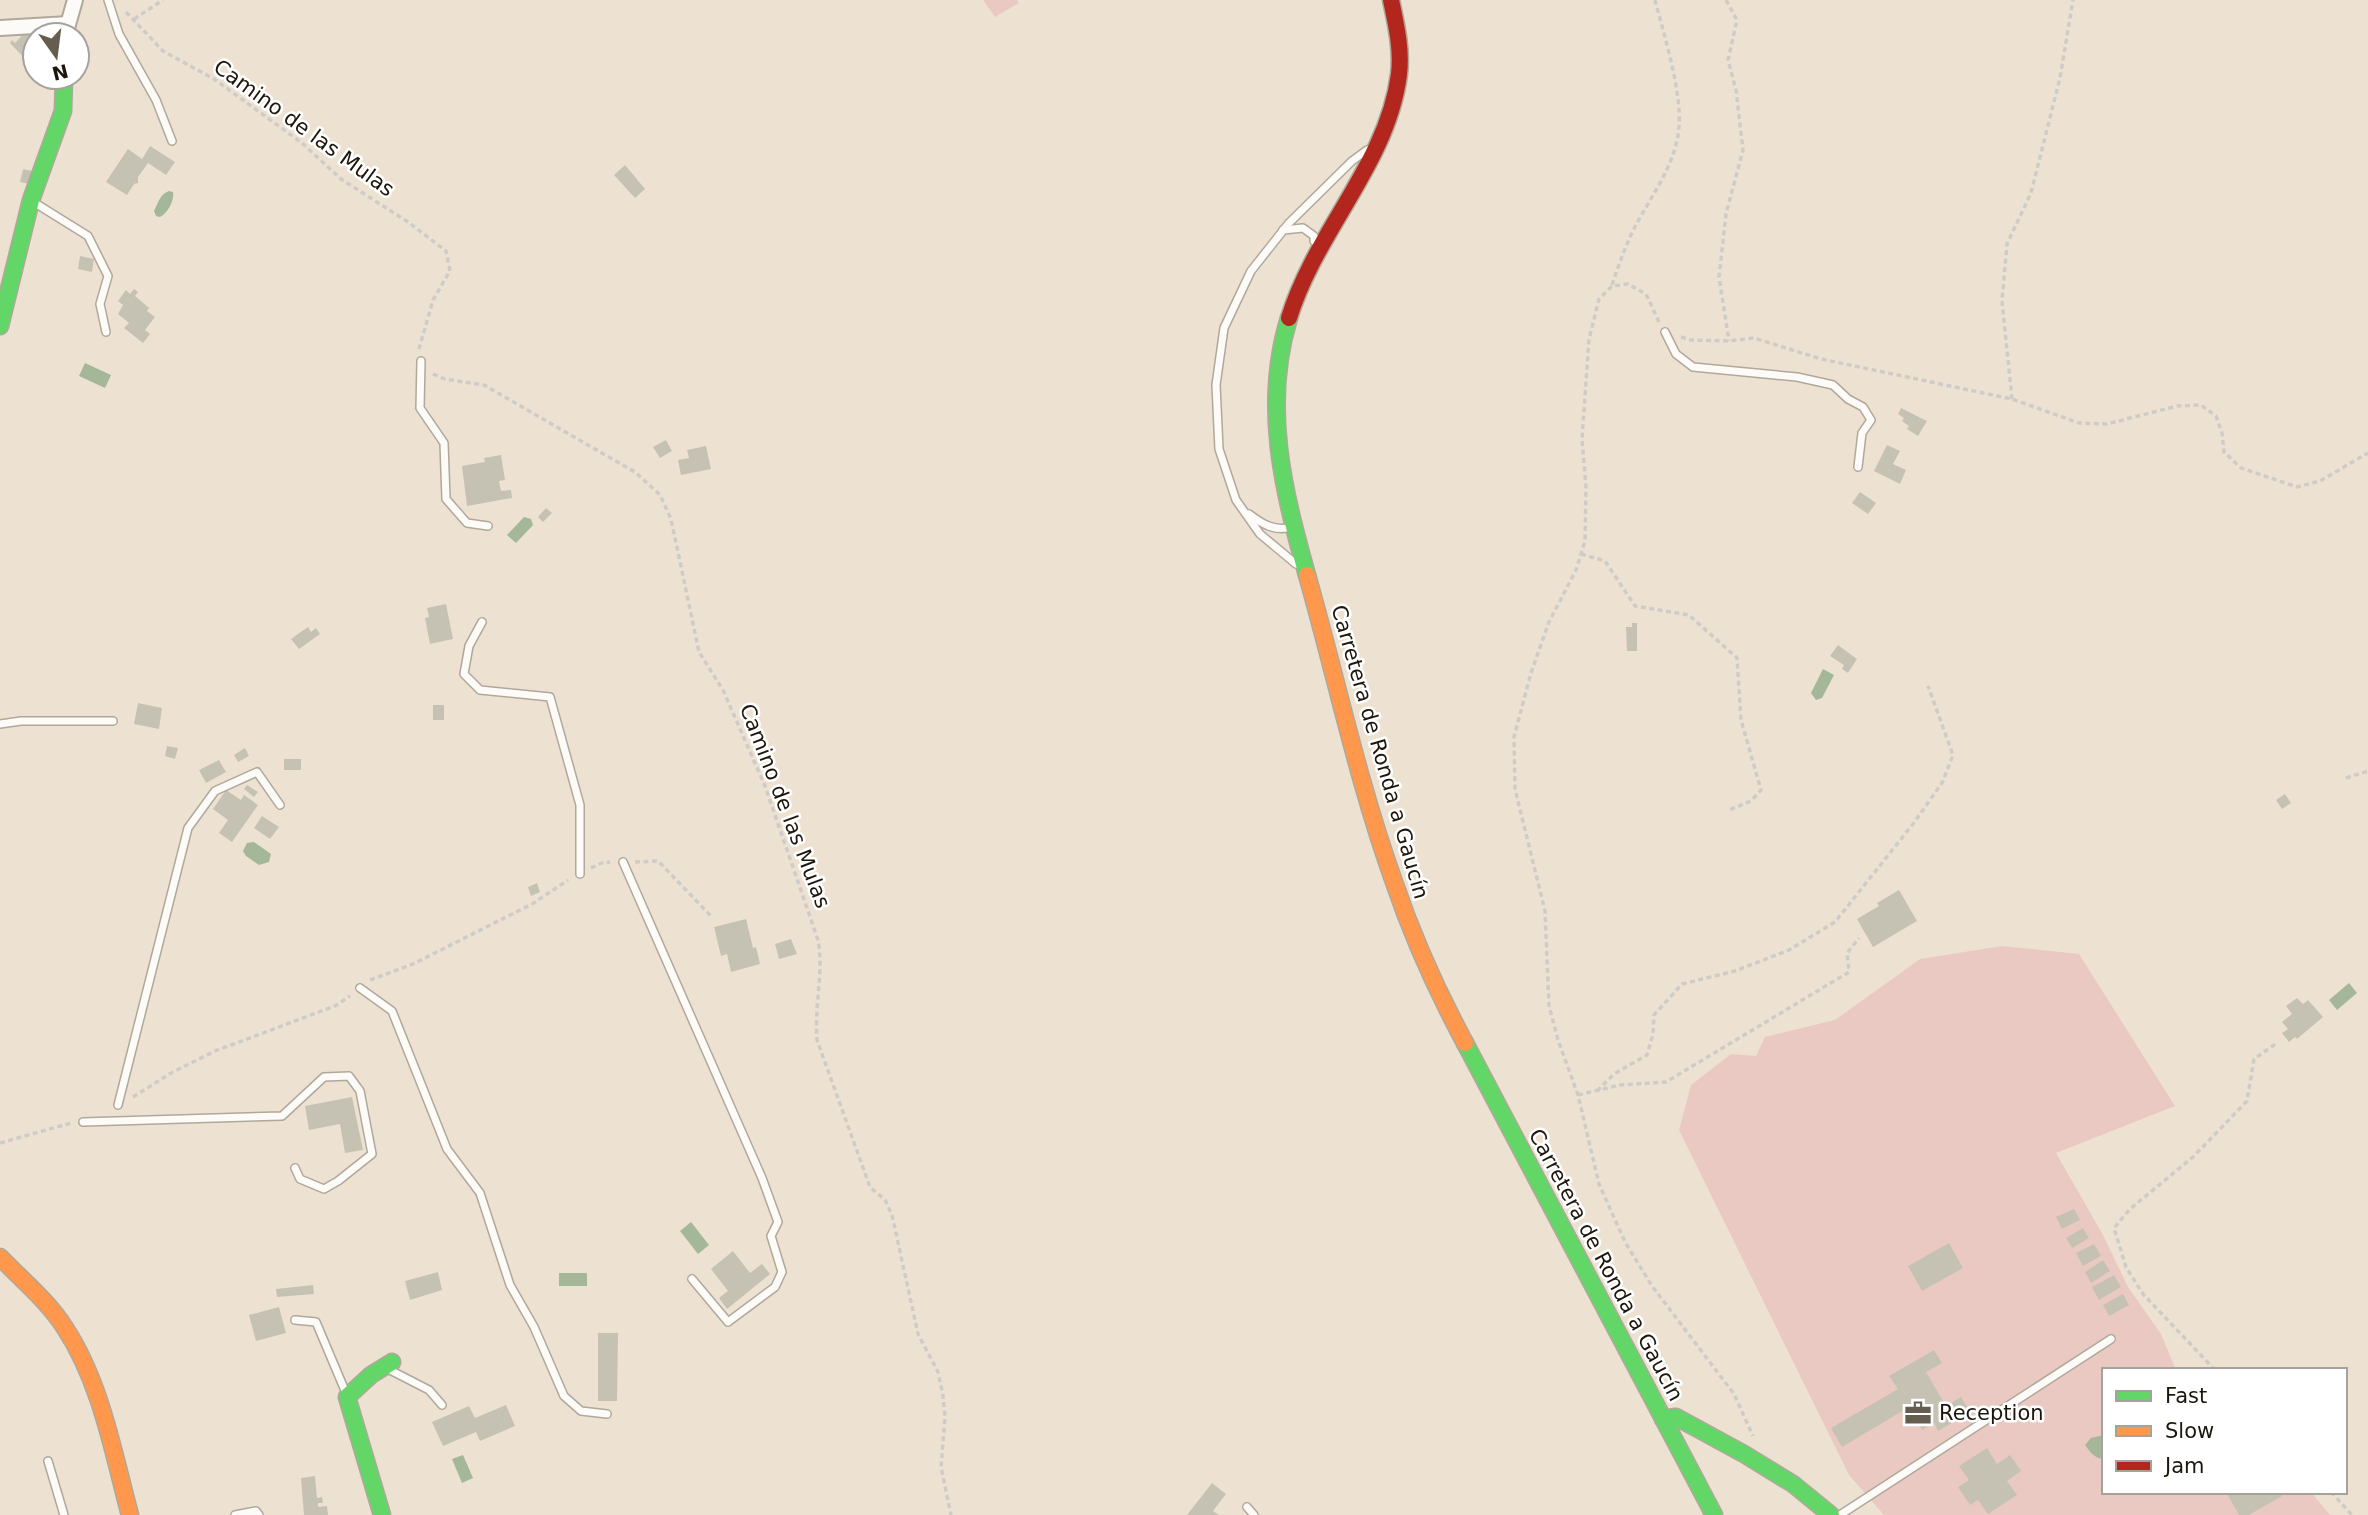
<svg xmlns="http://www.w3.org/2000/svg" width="2368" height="1515" viewBox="0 0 2368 1515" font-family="'DejaVu Sans',sans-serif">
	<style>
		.green { fill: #eac9c3 }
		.water { fill: #a4b798 }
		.building { fill: #c6c2b3 }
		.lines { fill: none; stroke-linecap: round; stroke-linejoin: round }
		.lane-casing { stroke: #b0a89b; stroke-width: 10 }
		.street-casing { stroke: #b0a89b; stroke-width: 18 }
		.fast-casing { stroke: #b0a89b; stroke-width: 19 }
		.slow-casing { stroke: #b0a89b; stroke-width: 19 }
		.jam-casing { stroke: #b0a89b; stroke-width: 19 }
		.path { stroke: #cfccc7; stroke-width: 3.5; stroke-dasharray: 5 3.5; stroke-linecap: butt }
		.lane { stroke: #fcfbf8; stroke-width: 7 }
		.street { stroke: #fcfbf8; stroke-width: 14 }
		.fast { stroke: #63d668; stroke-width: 16 }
		.slow { stroke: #ff974d; stroke-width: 16 }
		.jam { stroke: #b3261e; stroke-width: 16 }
		.labels { text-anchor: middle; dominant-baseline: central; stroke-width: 5; stroke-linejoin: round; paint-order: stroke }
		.street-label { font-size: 21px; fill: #1d160c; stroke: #fff }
		.poi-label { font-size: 21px; fill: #1d160c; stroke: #fff; text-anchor: start }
	</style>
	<rect width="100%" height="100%" fill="#ede2d1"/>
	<g class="green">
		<polygon points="983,0 1017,0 1019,3 995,17"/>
		<polygon points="2002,946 2079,954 2175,1106 2056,1153 2103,1235 2128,1287 2161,1334 2176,1370 2104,1370 2104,1492 2311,1492 2330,1515 1884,1515 1849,1475 1679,1130 1691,1085 1731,1054 1756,1056 1765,1037 1835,1020 1920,959"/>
	</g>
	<g class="water">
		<path d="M169,191l4,1c2,8 -6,22 -13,25l-4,-1 -2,-5c4,-8 6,-17 15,-20z"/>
		<polygon points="85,363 111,375 105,388 79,376"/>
		<polygon points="524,517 531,519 533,525 516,543 507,535"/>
		<polygon points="1823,669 1834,675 1822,698 1816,700 1811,693"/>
		<polygon points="254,842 271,854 269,862 259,865 246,856 243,851 247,843"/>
		<polygon points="2349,983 2357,993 2337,1010 2329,1000"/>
		<polygon points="691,1222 709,1245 698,1254 680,1231"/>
		<rect x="559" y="1273" width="28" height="13"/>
		<path d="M2104,1435v24c-10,-1 -14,-7 -19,-14l6,-7z"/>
		<polygon points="463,1455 473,1478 462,1483 452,1459"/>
	</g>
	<g class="building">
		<polygon points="26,31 35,41 35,53 27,61 10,43 12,40 15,43"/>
		<polygon points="150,146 175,162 166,175 148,163 138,177 138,183 134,184 127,195 106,182 128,149 142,159"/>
		<polygon points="625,165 645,189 635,198 614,175"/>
		<polygon points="23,169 32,171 29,184 20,182"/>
		<polygon points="80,256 94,259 92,272 78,269"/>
		<polygon points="134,289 138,292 135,296 149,308 147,311 155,317 145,330 150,334 143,343 124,328 129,323 118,314 123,305 118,301 126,290 130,294"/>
		<polygon points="1901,408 1927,421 1918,436 1907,429 1909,426 1902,421 1904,418 1898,414"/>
		<polygon points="666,440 672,451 660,458 653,447"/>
		<polygon points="1887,445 1900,451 1893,464 1906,470 1900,484 1874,471"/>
		<polygon points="706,446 711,469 681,475 678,460 689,458 687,450"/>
		<polygon points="501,455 505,480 499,481 501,491 511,490 512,498 467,506 462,466 485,462 484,458"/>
		<polygon points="1860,492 1876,503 1868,514 1852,503"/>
		<polygon points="546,508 552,513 543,522 538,517"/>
		<polygon points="446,604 453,639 430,644 425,618 429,617 427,608"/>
		<polygon points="1632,623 1637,623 1637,651 1627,651 1626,627 1632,627"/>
		<polygon points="308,627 311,632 316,628 320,634 299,649 291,639"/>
		<polygon points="1838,645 1857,659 1848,673 1842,669 1844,665 1830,656"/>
		<polygon points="138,703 162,708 159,729 134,724"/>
		<rect x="433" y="705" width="11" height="15"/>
		<polygon points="167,746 178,748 175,759 165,756"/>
		<polygon points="245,748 249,756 238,762 234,755"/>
		<rect x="284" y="759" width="17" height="11"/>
		<polygon points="219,760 226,772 206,783 199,770"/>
		<polygon points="247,785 258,792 254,797 244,789"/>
		<polygon points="226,790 241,800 244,795 258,805 232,842 219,833 228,820 213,809"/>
		<polygon points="2285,794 2291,803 2282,809 2276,800"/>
		<polygon points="262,816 279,827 270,839 254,828"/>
		<polygon points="537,883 540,892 531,896 528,887"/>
		<polygon points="1899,890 1917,921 1873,947 1857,919 1879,906 1877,903"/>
		<polygon points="746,919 753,948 756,947 760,964 731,972 727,954 721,956 714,927"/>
		<polygon points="791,939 797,954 779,959 775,944"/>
		<polygon points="2297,998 2303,1004 2308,1000 2323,1017 2297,1039 2295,1037 2289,1042 2282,1033 2288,1029 2282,1022 2292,1014 2286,1006"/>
		<polygon points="352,1097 363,1150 345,1153 340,1124 309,1130 305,1106"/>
		<polygon points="2074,1209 2080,1220 2062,1229 2056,1217"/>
		<polygon points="2083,1228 2089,1238 2072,1248 2066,1238"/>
		<polygon points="1949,1243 1963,1268 1922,1291 1908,1266"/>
		<polygon points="2094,1244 2101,1256 2083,1266 2076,1253"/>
		<polygon points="733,1251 750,1273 762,1264 770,1274 727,1309 719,1298 728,1291 711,1269"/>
		<polygon points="2103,1260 2110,1271 2091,1283 2085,1272"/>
		<polygon points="438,1272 442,1290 410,1300 405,1281"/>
		<polygon points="2114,1275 2121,1287 2099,1300 2092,1287"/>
		<polygon points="313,1285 314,1294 277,1297 276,1289"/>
		<polygon points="2123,1294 2129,1305 2109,1316 2103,1305"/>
		<polygon points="279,1307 286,1333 256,1341 249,1315"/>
		<polygon points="598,1333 618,1333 617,1401 598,1401"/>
		<polygon points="1934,1350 1942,1363 1926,1372 1946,1406 1961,1397 1970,1412 1938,1431 1934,1423 1922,1430 1909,1407 1842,1447 1831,1428 1898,1389 1889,1376"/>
		<polygon points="506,1405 515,1426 480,1441 476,1432 443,1446 432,1422 469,1406 475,1418"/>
		<polygon points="1987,1448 1997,1464 2010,1455 2021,1471 2007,1481 2017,1495 1988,1514 1978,1500 1970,1505 1958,1487 1969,1480 1959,1466"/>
		<polygon points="315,1476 317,1498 322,1497 323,1503 318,1503 318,1507 327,1506 328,1515 304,1515 301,1478"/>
		<polygon points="1212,1483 1226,1494 1213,1511 1219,1515 1187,1515"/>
		<polygon points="2226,1492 2280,1492 2282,1496 2249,1515 2239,1515"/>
	</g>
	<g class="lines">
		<defs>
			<g id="lane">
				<polyline points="108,0 119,34 156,100 172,141"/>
				<polyline points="35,203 88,236 108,276 100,304 106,332"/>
				<polyline points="1283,230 1303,228 1314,236 1314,241"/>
				<polyline points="1665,332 1676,354 1693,367 1797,377 1833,385 1848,399 1863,407 1871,420 1862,433 1858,467"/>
				<polyline points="421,361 420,408 444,443 446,499 467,523 488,526"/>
				<path d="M1249,514c13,10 26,18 43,13"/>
				<polyline points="1296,564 1260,534 1236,500 1219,449 1216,385 1224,328 1251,271 1289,223 1352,161 1367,150"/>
				<polyline points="482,622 469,646 464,674 480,690 550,697 580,805 580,874"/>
				<polyline points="0,724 21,721 113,721"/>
				<polyline points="623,862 762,1178 778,1222 771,1236 782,1272 775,1287 728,1322 692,1279"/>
				<polyline points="360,988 392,1011 447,1149 480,1193 510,1285 534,1327 564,1396 581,1411 607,1414"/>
				<polyline points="118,1105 188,828 215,791 257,772 280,805"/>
				<polyline points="83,1122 282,1116 324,1077 349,1076 360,1091 372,1154 338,1181 324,1189 300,1179 295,1168"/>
				<polyline points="295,1320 316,1322 346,1393"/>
				<polyline points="388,1369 429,1390 442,1405"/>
				<polyline points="48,1461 64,1515"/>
				<polyline points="1247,1507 1254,1515"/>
				<polyline points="235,1515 256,1511 259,1515"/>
				<polyline points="1840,1515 2111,1339"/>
			</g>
			<g id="street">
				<polyline points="0,28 68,24"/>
				<polyline points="65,35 75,0"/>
			</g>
			<g id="fast">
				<path d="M1289,318c-27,87 -6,172 18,257"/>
				<polyline points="0,326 31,200 63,111 64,77"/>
				<polyline points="1465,1043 1714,1515"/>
				<polyline points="1663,1419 1676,1417 1744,1454 1793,1484 1831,1515"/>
				<polyline points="382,1515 347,1397 371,1375 392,1362"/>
			</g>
			<g id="slow">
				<path d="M1307,575c29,102 51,207 87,307 19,56 43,109 71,161"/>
				<path d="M0,1257c22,23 48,44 65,71 36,55 48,124 65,187"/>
			</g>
			<path id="jam" d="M1289,318c26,-86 99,-155 110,-244 3,-25 -3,-50 -8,-74"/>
		</defs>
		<use href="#lane" class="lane-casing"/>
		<use href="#street" class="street-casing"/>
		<use href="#fast" class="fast-casing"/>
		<use href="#slow" class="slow-casing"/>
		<use href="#jam" class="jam-casing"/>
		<g class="path">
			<polyline points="1726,0 1737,20 1728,60 1736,90 1743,150 1726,214 1719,277 1729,341"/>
			<polyline points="126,12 163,51 214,79 302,143 341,179 408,222 446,251 450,271 433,300 419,349"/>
			<polyline points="134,19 163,0"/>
			<path d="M1612,285c7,-21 14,-41 24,-60 17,-32 40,-61 43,-98 3,-35 -15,-92 -24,-127"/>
			<polyline points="1659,322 1646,294 1628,284 1612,286 1599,299 1589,339 1582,439 1586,487 1585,541 1576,570 1549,622 1531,673 1514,737 1515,789 1545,911 1549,1006 1558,1040 1578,1095 1599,1184 1625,1242 1652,1286 1734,1394 1753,1436"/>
			<polyline points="1681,337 1691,340 1729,341 1754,338 1821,359 2012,399 2079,423 2107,424 2177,406 2201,405 2216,416 2222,433 2224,452 2241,468 2297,487 2320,481 2368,453"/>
			<path d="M433,374l12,5 39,6 151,87 25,23 11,24 28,133 24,38 42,96 53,154c6,33 -4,66 -1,100l53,147 15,13 7,15 26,119 20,38 5,24 2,21 -4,50 10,48"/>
			<polyline points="2012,399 2002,301 2007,244 2031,193 2060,78 2073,0"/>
			<polyline points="1581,554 1605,561 1635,606 1689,615 1737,658 1741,720 1761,790 1751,801 1727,811"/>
			<polyline points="2346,778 2368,771"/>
			<polyline points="635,862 658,861 711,916"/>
			<polyline points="591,868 602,863 610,862"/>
			<polyline points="370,980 413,964 532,904 568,880"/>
			<polyline points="1597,1091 1614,1074 1647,1055 1653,1034 1654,1015 1682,984 1735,971 1789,950 1835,922 1913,824 1942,783 1953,755 1928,686"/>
			<polyline points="1578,1095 1620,1085 1666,1082 1849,972 1847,953 1859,938"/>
			<polyline points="133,1097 171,1073 215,1051 335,1006 350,996"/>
			<polyline points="0,1143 71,1123"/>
			<polyline points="2215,1370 2143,1294 2126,1267 2114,1228 2130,1209 2193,1157 2247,1101 2254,1059 2277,1043"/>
			<polyline points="2331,1492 2352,1515"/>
		</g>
		<use href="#lane" class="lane"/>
		<use href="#street" class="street"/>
		<use href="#fast" class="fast"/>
		<use href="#slow" class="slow"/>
		<use href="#jam" class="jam"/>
	</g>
	<defs>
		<symbol id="office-bare" viewBox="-9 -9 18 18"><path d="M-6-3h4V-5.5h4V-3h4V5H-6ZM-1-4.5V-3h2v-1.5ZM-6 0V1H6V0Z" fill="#665d51" stroke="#fff" stroke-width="2.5" paint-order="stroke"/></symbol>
	</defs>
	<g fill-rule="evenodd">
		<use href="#office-bare" x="1899" y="1394" width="38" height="38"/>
	</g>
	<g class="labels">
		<g class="street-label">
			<text transform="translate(304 128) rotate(36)">Camino de las Mulas</text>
			<text transform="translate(1380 752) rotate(74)">Carretera de Ronda a Gaucín</text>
			<text transform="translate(785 806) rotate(69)">Camino de las Mulas</text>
			<text transform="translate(1606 1265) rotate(62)">Carretera de Ronda a Gaucín</text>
		</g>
		<g class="poi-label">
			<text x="1939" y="1413">Reception</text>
		</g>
	</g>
	<rect x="2102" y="1368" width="245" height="126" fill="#ffffff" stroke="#a5a29e" stroke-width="2"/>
	<rect x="2116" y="1391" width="35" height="10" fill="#63d668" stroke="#a5a29e" stroke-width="2"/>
	<text x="2165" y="1403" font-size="21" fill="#1d160c">Fast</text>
	<rect x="2116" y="1426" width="35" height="10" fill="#ff974d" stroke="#a5a29e" stroke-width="2"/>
	<text x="2165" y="1438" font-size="21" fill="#1d160c">Slow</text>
	<rect x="2116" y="1461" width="35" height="10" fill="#b3261e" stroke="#a5a29e" stroke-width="2"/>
	<text x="2165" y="1473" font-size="21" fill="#1d160c">Jam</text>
	<g transform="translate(56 56) rotate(166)"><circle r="33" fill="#ffffff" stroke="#a5a29e" stroke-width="2"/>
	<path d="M0-5L12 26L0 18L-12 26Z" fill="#665d51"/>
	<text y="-10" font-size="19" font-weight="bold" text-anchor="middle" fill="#1d160c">N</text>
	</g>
</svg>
